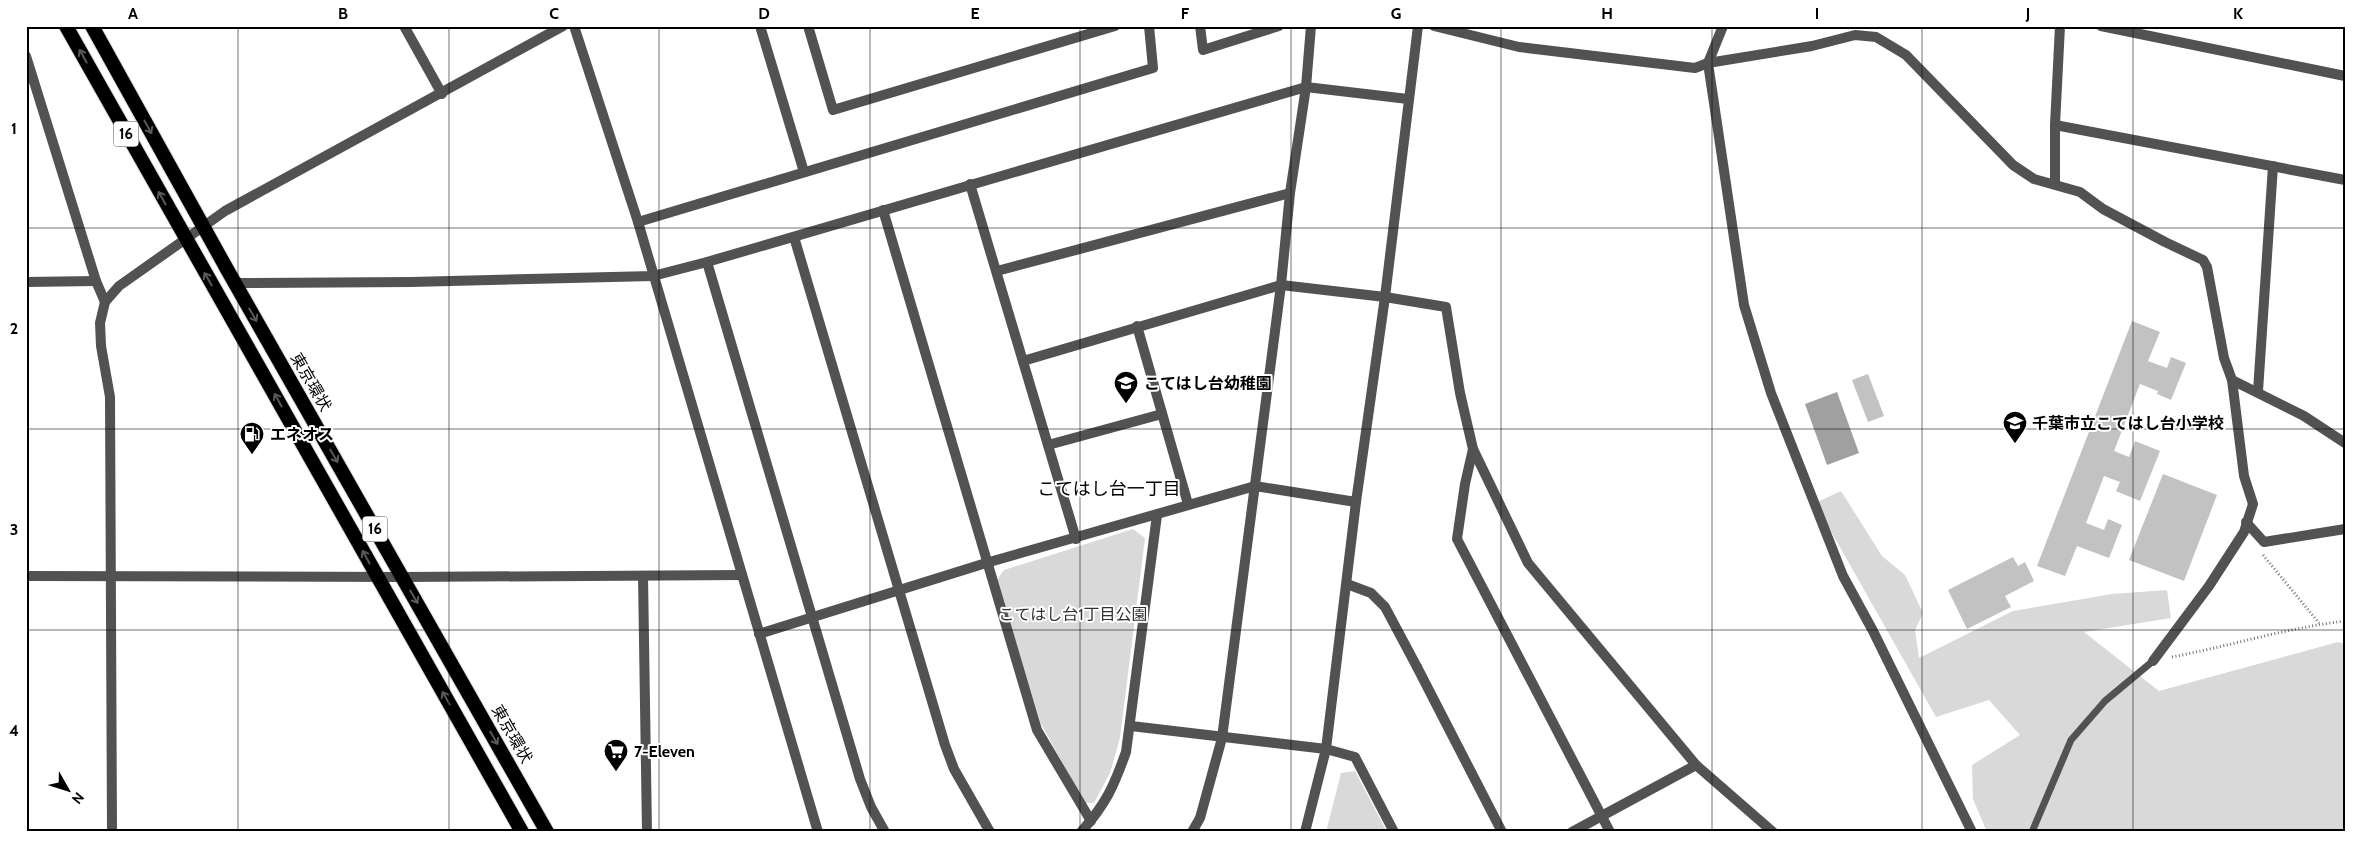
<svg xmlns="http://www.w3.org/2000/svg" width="2371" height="858" viewBox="0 0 2371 858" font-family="Cabin,'Noto Sans JP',sans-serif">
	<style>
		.green { fill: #d9d9d9 }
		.water { fill: #a0a0a0 }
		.building { fill: #c2c2c2 }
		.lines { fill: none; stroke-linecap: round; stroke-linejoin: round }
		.trunk-casing { stroke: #dbdbdb; stroke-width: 16 }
		.path { stroke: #747474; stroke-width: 3; stroke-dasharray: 1 2.5; stroke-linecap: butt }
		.service { stroke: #525252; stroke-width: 7 }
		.minor { stroke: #525252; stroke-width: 10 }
		.tertiary { stroke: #525252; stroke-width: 10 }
		.trunk { stroke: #000; stroke-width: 14 }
		.oneway { stroke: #595959 }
		.grid { fill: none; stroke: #000; stroke-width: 1; stroke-opacity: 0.55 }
		.labels { text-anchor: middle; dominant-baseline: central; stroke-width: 4; stroke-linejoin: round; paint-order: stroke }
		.shield { fill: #fff; stroke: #4c4c4c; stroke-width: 1 }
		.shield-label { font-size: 15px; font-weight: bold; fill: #000 }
		.street-label { font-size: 16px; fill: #000; stroke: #fff }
		.poi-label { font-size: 16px; font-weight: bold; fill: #000; stroke: #fff; text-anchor: start }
		.park-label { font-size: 16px; fill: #303030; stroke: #fff }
		.neighbourhood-label { font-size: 18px; fill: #000; stroke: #fff }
		.neatline { fill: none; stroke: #000; stroke-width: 2 }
		.grid-label { font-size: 16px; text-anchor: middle; font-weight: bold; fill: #000 }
	</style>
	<rect width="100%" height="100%" fill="#fff"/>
	<g class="green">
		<polygon points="1841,491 1882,556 1905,575 1923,613 1915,630 1919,658 2013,611 2112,594 2167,590 2171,618 2084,632 2159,691 2338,642 2345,644 2345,832 1987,832 1973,799 1972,765 2020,735 1989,700 1936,717 1815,503"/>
		<polygon points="1133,529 1145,538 1120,738 1110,773 1094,803 1085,803 1041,724 997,580 1004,570"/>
		<polygon points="1355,771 1387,832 1326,832 1341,773"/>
	</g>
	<polygon class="water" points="1837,392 1859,453 1827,465 1805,404"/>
	<g class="building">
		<polygon points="2132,321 2160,332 2148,361 2167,368 2171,357 2186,363 2171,400 2157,394 2158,391 2140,384 2114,451 2129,457 2135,441 2160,451 2140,501 2116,491 2120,482 2104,476 2086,523 2104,530 2108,519 2122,525 2109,558 2077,546 2065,576 2037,566"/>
		<polygon points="1868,374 1884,416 1868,422 1852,380"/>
		<polygon points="2163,474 2217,495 2184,581 2129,560"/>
		<polygon points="2013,557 2018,566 2025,562 2034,581 2005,596 2011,607 1967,629 1948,590"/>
	</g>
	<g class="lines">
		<defs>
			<g id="trunk">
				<polyline points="66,26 522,832"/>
				<polyline points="92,26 228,271 547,832"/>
			</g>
		</defs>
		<use href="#trunk" class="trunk-casing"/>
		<g class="path">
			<polyline points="2263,555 2319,623"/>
			<path d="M2172,657c58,-11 114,-29 173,-36"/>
		</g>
		<polyline class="service" points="2032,832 2071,740 2105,701 2153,661"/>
		<g class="minor">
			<polyline points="404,26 442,94"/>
			<polyline points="574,26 638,222 818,832"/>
			<polyline points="760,26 804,172"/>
			<polyline points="808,26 833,110 1115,26"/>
			<polyline points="1200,26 1203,50 1279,26"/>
			<polyline points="1434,26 1519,47 1695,68 1708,63 1812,46 1855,35 1876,37 1906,55 2013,165 2034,179 2080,192 2103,209 2165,242 2203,260 2207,267 2224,358 2232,380 2244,476 2253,504 2244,532 2209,586 2153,661"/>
			<polyline points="1723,26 1708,63 1744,305 1771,393 1843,576 1873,631 1972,832"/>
			<polyline points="2055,125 2345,180"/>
			<polyline points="970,184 1076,539"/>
			<polyline points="2055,184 2055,125 2060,26"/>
			<polyline points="883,210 1037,730 1091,821"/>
			<polyline points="638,222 1153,68 1149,26"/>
			<polyline points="204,226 225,211 563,26"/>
			<polyline points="794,237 945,745 954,769 990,832"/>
			<polyline points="707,262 860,779 871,807 885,832"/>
			<polyline points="997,271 1290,193"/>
			<polyline points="26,282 96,281"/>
			<polyline points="235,283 411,282 653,276 707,262 1306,87 1408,99"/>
			<polyline points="1137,326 1188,504"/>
			<polyline points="1023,361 1281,285 1385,297 1446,307 1460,393 1473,449 1528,563 1696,765 1773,832"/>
			<polyline points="2232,380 2304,416 2345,443"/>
			<polyline points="2258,391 2273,166"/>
			<polyline points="1048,445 1162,414"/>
			<polyline points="1473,449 1465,484 1457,539 1610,832"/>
			<polyline points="2246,522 2264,542 2345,529"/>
			<polyline points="26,576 403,577 742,575"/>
			<polyline points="643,576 647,832"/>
			<polyline points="759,634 986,563 1255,486 1356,502"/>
			<polyline points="1417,667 1502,832"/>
			<polyline points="1131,726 1326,749 1355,757 1394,832"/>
			<path d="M1081,832c25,-28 33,-46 45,-80l31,-237"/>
			<polyline points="1192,832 1200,818 1222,738 1281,285 1290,193 1306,87 1311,26"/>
			<polyline points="1572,832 1696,765"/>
		</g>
		<g class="tertiary">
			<polyline points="2101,26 2345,76"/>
			<polyline points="26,56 96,281 105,302"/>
			<polyline points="1347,584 1371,593 1385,607 1417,667"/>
			<polyline points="112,832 110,397 101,346 100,323 105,302 119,286 204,226"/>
			<polyline points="1305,832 1326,749 1356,502 1385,297 1418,26"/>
		</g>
		<use href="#trunk" class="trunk"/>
	</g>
	<defs><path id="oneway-shaft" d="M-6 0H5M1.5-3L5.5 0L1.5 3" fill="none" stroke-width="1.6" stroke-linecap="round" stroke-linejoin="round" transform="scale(1.25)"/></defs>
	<g class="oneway">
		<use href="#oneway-shaft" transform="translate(83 56) rotate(-119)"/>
		<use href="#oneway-shaft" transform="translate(148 127) rotate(61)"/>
		<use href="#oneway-shaft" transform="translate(162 198) rotate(-119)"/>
		<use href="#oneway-shaft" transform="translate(208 279) rotate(-120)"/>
		<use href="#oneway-shaft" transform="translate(253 315) rotate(60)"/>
		<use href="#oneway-shaft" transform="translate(278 400) rotate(-119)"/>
		<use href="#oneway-shaft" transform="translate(334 456) rotate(60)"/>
		<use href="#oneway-shaft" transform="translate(366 557) rotate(-119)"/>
		<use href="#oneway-shaft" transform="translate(414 597) rotate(60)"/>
		<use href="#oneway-shaft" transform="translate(446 698) rotate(-120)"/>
		<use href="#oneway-shaft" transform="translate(494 738) rotate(60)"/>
	</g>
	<path class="grid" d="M238,26v806M449,26v806M659,26v806M870,26v806M1080,26v806M1291,26v806M1501,26v806M1712,26v806M1922,26v806M2133,26v806M26,228h2319M26,429h2319M26,630h2319"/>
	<defs>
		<symbol id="school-pin" viewBox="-11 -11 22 30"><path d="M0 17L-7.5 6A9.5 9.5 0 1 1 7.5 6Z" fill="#000" stroke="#fff"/><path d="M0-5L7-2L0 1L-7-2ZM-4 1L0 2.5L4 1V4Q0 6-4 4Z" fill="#fff"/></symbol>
		<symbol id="fuel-pin" viewBox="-11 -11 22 30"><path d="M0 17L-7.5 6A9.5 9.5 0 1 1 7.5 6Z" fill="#000" stroke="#fff"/><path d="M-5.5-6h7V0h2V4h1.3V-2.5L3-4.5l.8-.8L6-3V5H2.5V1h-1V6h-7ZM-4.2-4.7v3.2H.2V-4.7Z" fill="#fff"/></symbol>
		<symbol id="supermarket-pin" viewBox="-11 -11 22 30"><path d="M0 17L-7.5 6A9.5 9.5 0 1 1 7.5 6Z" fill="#000" stroke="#fff"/><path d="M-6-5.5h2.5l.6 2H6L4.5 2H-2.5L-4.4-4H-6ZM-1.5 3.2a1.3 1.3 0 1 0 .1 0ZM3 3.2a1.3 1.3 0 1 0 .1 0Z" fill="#fff"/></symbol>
	</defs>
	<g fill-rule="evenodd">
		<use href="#school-pin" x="1112" y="369" width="28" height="38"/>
		<use href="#school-pin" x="2001" y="409" width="28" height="38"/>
		<use href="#fuel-pin" x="238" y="420" width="28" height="38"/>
		<use href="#supermarket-pin" x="602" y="737" width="28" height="38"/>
	</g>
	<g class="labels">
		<g class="shield">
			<rect x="113.5" y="121.5" width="25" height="25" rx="4"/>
			<rect x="362.5" y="516.5" width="25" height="25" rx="4"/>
		</g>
		<g class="shield-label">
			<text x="126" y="134">16</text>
			<text x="375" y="529">16</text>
		</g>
		<g class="street-label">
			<text transform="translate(311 382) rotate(60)">東京環状</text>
			<text transform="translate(512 734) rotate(60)">東京環状</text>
		</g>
		<g class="poi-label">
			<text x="1144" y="383">こてはし台幼稚園</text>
			<text x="2032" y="423">千葉市立こてはし台小学校</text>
			<text x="270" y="434">エネオス</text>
			<text x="634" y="751">7-Eleven</text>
		</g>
		<g class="park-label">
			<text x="1073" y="614">こてはし台1丁目公園</text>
		</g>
		<g class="neighbourhood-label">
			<text x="1109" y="489">こてはし台一丁目</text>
		</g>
	</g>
	<rect width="2371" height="858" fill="none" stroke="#ffffff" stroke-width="55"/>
	<g transform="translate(68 790) rotate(129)" stroke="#ffffff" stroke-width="4" paint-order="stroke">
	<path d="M0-4L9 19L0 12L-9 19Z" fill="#000000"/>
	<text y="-8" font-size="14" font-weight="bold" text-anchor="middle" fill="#000000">N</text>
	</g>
	<rect x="28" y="28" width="2316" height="802" class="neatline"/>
	<g class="grid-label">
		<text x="133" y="19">A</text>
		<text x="343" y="19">B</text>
		<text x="554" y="19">C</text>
		<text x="764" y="19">D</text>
		<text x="975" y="19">E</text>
		<text x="1185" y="19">F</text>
		<text x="1396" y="19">G</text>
		<text x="1607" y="19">H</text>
		<text x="1817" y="19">I</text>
		<text x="2028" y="19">J</text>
		<text x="2238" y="19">K</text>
		<text x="14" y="134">1</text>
		<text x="14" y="334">2</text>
		<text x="14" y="535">3</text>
		<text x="14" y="736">4</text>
	</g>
</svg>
